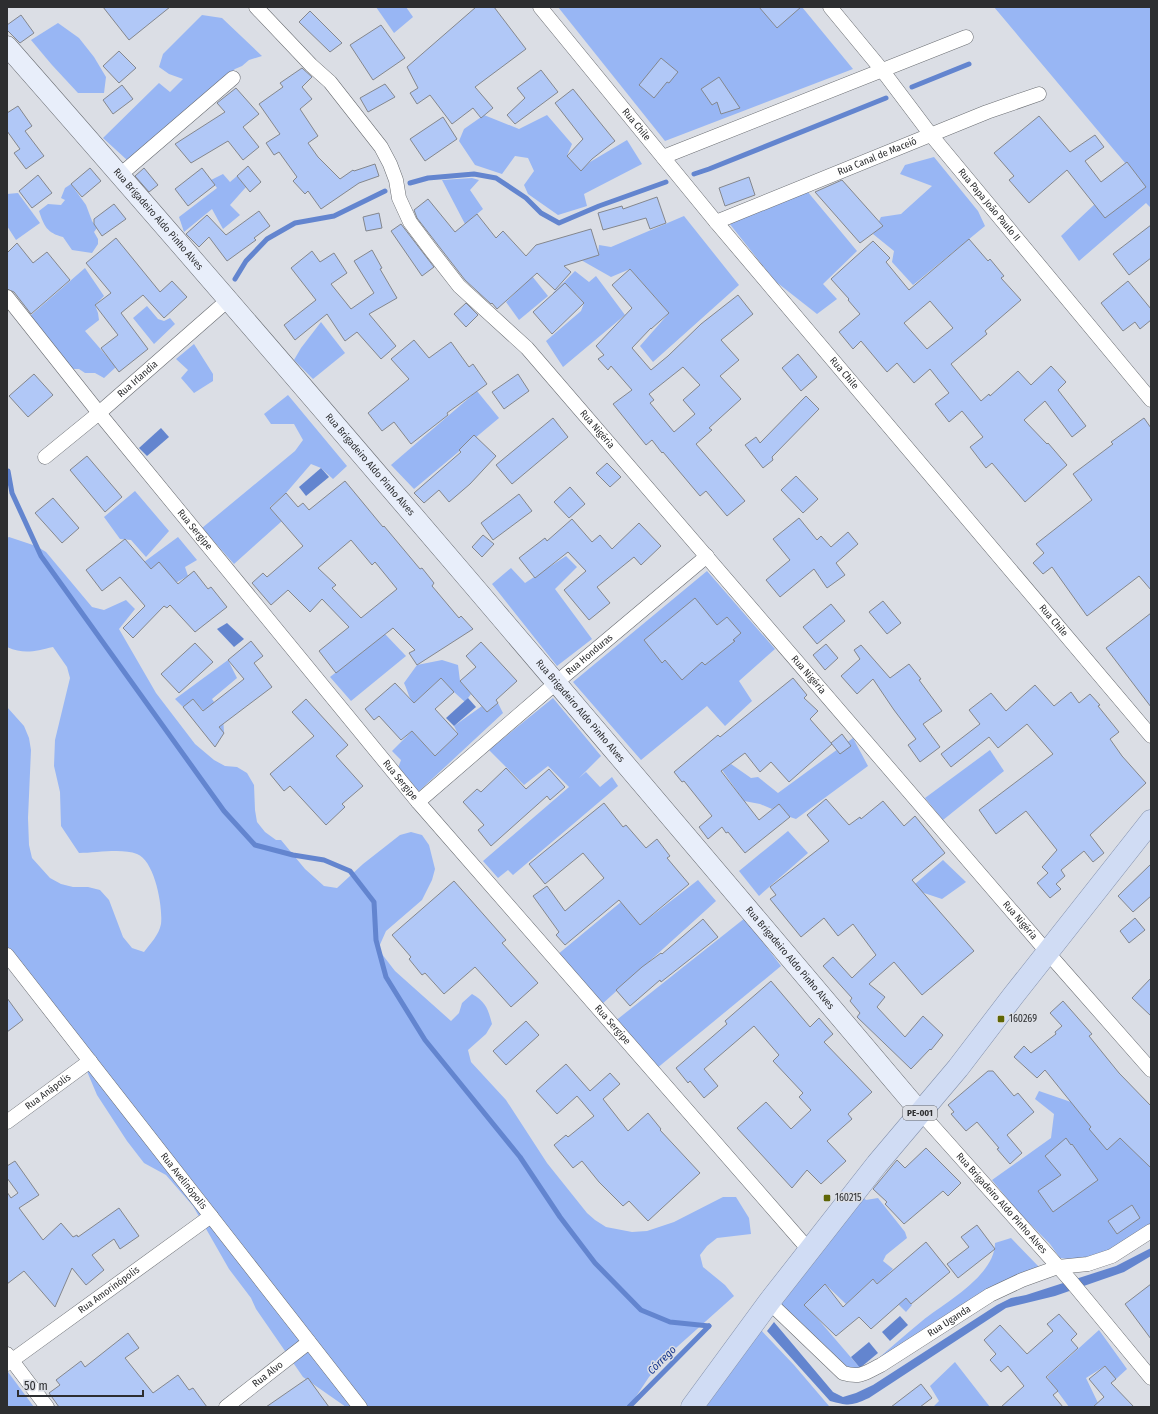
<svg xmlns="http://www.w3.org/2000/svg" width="1158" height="1414" viewBox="0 0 1158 1414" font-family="'Fira Sans Condensed',sans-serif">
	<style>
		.green { fill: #98b6f4 }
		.water { fill: #6385cf }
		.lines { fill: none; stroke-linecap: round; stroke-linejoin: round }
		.stream { stroke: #6385cf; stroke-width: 5 }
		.building { fill: #b1c8f7; stroke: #84878d; fill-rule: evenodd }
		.street-casing { stroke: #696c71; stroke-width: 15 }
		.secondary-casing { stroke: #696c71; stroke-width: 21 }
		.primary-casing { stroke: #8390ab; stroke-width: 23 }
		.street { stroke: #fff; stroke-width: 14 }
		.secondary { stroke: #e8eefa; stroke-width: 20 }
		.primary { stroke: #d0dcf4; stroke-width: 22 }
		.poi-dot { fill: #5f6605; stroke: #dbdee5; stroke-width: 1.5 }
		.labels { text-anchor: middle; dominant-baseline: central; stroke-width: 3; stroke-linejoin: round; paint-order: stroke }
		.shield { fill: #dbdee5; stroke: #616366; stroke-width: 1 }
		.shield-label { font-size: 9px; font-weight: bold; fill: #2d2e30 }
		.street-label { font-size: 10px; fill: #2d2e30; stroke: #dbdee5 }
		.poi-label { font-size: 10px; fill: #2d2e30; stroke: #dbdee5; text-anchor: start }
		.water-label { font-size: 11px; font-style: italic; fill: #15358c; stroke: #dbdee5 }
	</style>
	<rect width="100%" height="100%" fill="#dbdee5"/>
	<g class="green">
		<polygon points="376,7 406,7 413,17 394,33"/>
		<polygon points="558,7 802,7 853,69 665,141"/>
		<polygon points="994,7 1149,7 1151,9 1151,208 1146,203 1079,261 1061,236 1131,170"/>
		<polygon points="202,15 222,18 262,56 249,60 242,66 235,69 127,160 103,138 159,83 170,92 183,79 169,74 159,67 163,54"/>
		<polygon points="58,23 79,38 94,57 106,77 104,93 78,93 52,65 31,40"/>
		<polygon points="484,115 519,129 547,115 572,144 567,156 581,170 590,162 627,140 642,164 584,194 587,206 558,215 528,194 524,185 534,171 528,158 515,156 502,174 475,165 459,141 464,129"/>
		<polygon points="934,157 978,211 985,226 913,285 892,262 894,251 873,234 881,217 901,214 932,186 900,174 905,165"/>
		<polygon points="223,174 230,182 237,176 246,187 230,205 240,215 223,229 212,209 184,232 179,217 217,188 211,180"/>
		<polygon points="472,178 479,180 470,190 483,209 465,224 442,180"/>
		<path d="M71,184l15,21 6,16 5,7 -3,4 4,7v5l-6,9 -20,-3 -9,-13c-16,-4 -19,-11 -24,-26l9,-7 13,1 4,-5 -4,-2 4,-10z"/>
		<polygon points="807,191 857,251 823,284 837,299 817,314 775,281 729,223"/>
		<polygon points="18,193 40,223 16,240 7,226 7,194"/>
		<polygon points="684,216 739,285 653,362 640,346 669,313 630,269 611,277 581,260 598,255 599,245 611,247"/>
		<polygon points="85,268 104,296 95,305 98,313 99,320 85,331 116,367 104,378 95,373 85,373 79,369 69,369 30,316"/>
		<polygon points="575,271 589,282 596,276 625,315 563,367 546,341 581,311 584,303 576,294 559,300 553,293"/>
		<polygon points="532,276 548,296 519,320 506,302"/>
		<polygon points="147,306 158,319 164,321 170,318 175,324 154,344 133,318"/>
		<polygon points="321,322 345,353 313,379 294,360 301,348"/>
		<polygon points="194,344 213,374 213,381 194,393 181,378 188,370 176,359"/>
		<polygon points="477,391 499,418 414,489 391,465"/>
		<polygon points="288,395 347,466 333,479 321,468 311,464 286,493 270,507 282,521 234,564 202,528 295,451 303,440 294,424 271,424 264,414"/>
		<polygon points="135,491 169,531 146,557 131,540 120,539 104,517"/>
		<path d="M9,537l27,9 10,6 46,55 12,3 22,-10 9,9 -16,20 37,64 39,51 19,16 11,6 12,1 10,6 7,12 1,25 2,12 8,10 11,8h5l24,29 19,17 13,2 26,-24 37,-29 11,-3 11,3 7,10 6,24 -3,11 -10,20 -36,31 -8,18 17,22 56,50 8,-8 3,-10 10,-9c14,8 16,15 20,30l-6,10 -18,16 3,12 35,38 41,63 40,50 8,7 11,7 26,5 15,-1 27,-9 49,-25h13l13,21 2,16 -34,4 -10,8 -7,9 3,12 22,18 9,11 -66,59 -19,22 -20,30h-283l-43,-30 -47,-68 -5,-11 -22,-29 -36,-63 -27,-31 -22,-12 -17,-22 -30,-46 -19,-45 -71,-98v-245l17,19 5,12 2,12 -3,68 1,27 3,13 18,20 11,6 12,3h15l12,3 9,10 14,37 9,11 12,4c6,-8 15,-17 17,-28 2,-17 -6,-63 -24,-70 -15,-6 -41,-1 -58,-1l-18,-27 -1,-34 -6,-26 1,-26 15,-62 -3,-11 -14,-20c-18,4 -28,8 -46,0v-109z"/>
		<polygon points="178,537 197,560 185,567 188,576 172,585 151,569 144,562"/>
		<polygon points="566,556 577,567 555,589 592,639 557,666 492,584 511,568 525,583"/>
		<polygon points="707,571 775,649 739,681 752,701 725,726 707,706 641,760 573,682"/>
		<polygon points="385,634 406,656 351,701 330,677"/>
		<polygon points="228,660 237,678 212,699 223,715 224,733 193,699 183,707 175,699"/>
		<path d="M442,660l16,5 2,16 11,13 -6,8 -11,-10 -13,-14 -27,25c-6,-6 -6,-12 -10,-20l13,-18z"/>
		<polygon points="553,698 601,756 579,778 586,772 600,787 612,777 618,786 513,875 508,870 498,878 483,861 569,787 548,766 524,785 489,750"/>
		<polygon points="498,703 503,713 417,793 398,768 401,760 392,751 412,731 435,756 458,734 454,726 482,706 487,712"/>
		<polygon points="853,738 868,766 796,819 790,817 779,804 772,809 760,804 744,801 722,770 731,764 751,778 758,777 778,793"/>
		<polygon points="990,750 1004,771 943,820 925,798"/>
		<polygon points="788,831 808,853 759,896 739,871"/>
		<polygon points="943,860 966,882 942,899 921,892 915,884"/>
		<polygon points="698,880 716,901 601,1005 557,955 621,902 640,925"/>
		<polygon points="745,918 781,966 656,1069 614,1022"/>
		<path d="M1039,1091l32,11 80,12v111c-30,20 -53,39 -91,33l-10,-14 -31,-31 -27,-33 59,-42 3,-24 -19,-15z"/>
		<polygon points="861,1195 866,1200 878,1198 905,1232 907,1238 886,1255 883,1261 893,1269 888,1274 912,1305 906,1312 873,1279 846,1304 825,1284 805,1304 860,1368 852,1370 845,1365 780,1303"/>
		<path d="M1011,1238l28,29 -166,96c16,-14 32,-28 49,-42 22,-18 73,-45 73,-78z"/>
		<polygon points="759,1328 794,1365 829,1406 838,1407 698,1407"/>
		<polygon points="1099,1330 1127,1369 1116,1379 1105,1366 1086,1378 1098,1403 1093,1407 1069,1407 1047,1377"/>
		<polygon points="955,1362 990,1407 933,1407 939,1401 930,1386"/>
		<polygon points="7,1372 8,1372 34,1407 7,1407"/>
	</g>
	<g class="water">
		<polygon points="161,428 169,437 147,456 139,448"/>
		<polygon points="321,468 329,477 306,496 299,487"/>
		<polygon points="227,623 244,639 234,647 217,629"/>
		<polygon points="468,698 476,707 454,726 446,718"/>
		<path d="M1151,1248v8l-27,16 -69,24 -49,12 -137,90c-18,8 -20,8 -39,3l-63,-70 7,-9 59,70 10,5 13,-4 17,-8 124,-80 14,-7 15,-3 90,-29z"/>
		<polygon points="900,1316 908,1325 890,1341 882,1332"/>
		<polygon points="869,1342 878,1353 860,1368 851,1357"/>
	</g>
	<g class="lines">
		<g class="stream">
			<polyline points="912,87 969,64"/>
			<polyline points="694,174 709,169 886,98"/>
			<polyline points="410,183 428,178 474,174 496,178 526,198 541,213 559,223 599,206 666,182"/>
			<polyline points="235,279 246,261 267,239 295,223 334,216 385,191"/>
			<polyline points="8,471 12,493 41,556 224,811 255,845 293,855 324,860 350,871 374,902 376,940 386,977 425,1040 520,1157 560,1217 595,1263 641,1310 670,1322 709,1326"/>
			<polyline points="629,1407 709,1326"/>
		</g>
	</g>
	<g class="building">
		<polygon points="103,7 170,7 129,40"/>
		<polygon points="476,7 494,7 526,49 475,87 493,108 481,118 473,108 452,124 430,95 417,104 410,93 418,88 407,67"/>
		<polygon points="759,7 801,7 777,28"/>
		<polygon points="310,11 342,43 330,52 299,22"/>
		<polygon points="21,15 34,33 20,43 7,30 7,25"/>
		<polygon points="381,25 405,58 373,80 350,45"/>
		<polygon points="119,51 136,68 119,83 103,66"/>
		<polygon points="661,58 678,72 669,83 667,82 654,98 639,85"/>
		<polygon points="302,68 312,77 302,87 312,99 300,109 318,136 308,143 318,157 340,179 353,170 354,171 375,164 379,176 359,183 321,209 308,191 305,194 293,181 297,177 279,152 274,155 266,143 280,134 259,104 283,87 280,83"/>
		<polygon points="541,70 558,92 515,124 507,115 525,98 517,88"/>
		<polygon points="719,77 740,108 721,114 717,102 712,105 701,89"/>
		<polygon points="385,84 395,97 368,112 360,98"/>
		<polygon points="122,85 133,99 113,114 103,100"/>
		<polygon points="236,88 259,114 243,127 259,147 243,160 228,141 191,163 175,144 225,112 217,103"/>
		<polygon points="573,89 615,141 592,159 581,171 567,156 583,139 555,103"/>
		<polygon points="18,106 32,126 25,131 44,156 26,169 14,153 20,149 7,131 7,113"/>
		<polygon points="1039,116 1070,152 1095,135 1104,147 1085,161 1101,182 1127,162 1146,187 1105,218 1067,170 1029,203 1009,180 1014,176 994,153"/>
		<polygon points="443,117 457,139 425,161 410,139"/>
		<polygon points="248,166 261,182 250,192 237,176"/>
		<polygon points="90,168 101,181 82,197 71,184"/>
		<polygon points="144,168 158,185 149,192 135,176"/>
		<polygon points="202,168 215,185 188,206 175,189"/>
		<polygon points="38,175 52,193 32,208 19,191"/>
		<polygon points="749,177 755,195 725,206 719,188"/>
		<polygon points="842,180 883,226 860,243 815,192"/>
		<polygon points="657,197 666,223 650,229 646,218 603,230 598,213 622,206 623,209"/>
		<polygon points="428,199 455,232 477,214 496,238 503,231 526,256 536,245 591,229 599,255 564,266 571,272 555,290 537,273 497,309 492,303 491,304 465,280 417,218 414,210"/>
		<polygon points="114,204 126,219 102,236 94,224 94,219"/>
		<polygon points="259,211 270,226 254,238 256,240 227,261 209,237 199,247 186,234 207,215 226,235"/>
		<polygon points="379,213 382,228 366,231 363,217"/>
		<polygon points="401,224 434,267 422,276 391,231"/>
		<polygon points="1151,225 1151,258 1129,275 1113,254"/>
		<polygon points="116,238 160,292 172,281 187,297 164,318 143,295 121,313 148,349 119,372 101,348 118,335 95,305 111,293 86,263"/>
		<path d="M969,239l19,22 2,-2 14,17 -3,2 20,22 -36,31 2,3 -36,30 30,37 8,-7 1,2 28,-25 13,14 20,-19 15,16 -8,8 28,36 -14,11 -27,-36 -21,19 23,24 1,-1 19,22 -42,37 -33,-39 -6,5 -16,-21 13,-10 -21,-26 -13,11 -14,-18 14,-11 -19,-24 -16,14 -17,-20 -10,9 -26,-31 -8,8 -14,-17 21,-18 -12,-14 1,-1 -18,-20 42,-38 17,17 -4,4 23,28zM930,301l23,27 -26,21 -23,-26z"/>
		<polygon points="17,243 33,263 47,252 70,280 31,314 14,292 7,289 7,253"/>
		<polygon points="372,250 382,268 380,269 397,298 369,314 396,346 381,359 357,332 345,341 327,314 295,340 284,325 316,300 291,268 312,251 320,262 334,253 347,273 331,284 351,309 374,293 354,261"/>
		<path d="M630,269l39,44 -18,16v-1l-19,20 19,22 17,-14 33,-32 37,-29 15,19 -32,26 18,20 -19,16 21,23 -32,29 3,2 -16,14 49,57 -18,15 -21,-25 -6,5 -37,-44 -1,1 -10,-13 -6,5 -33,-41 19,-14 -21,-24 -3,4 -10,-11 6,-4 -8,-9 36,-38 -20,-23zM683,367l17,18 -17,15 12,14 -21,18 -24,-29 4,-3 -5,-6z"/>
		<polygon points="1128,281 1151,309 1151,320 1140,329 1135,322 1123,331 1101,303"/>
		<polygon points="565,283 584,303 552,334 533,312"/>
		<polygon points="466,303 478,315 466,327 454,314"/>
		<polygon points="414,340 429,358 451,342 469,367 473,364 487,384 447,413 448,415 411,444 394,422 382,431 368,413 409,379 391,359"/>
		<polygon points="798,354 817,377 801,391 782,368"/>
		<polygon points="34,374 53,395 28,417 9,396"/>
		<polygon points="518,374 529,391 504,409 492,392"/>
		<polygon points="806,396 819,409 772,457 773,460 763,468 745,445 756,437 760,443"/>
		<polygon points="553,418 568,437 512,484 496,465"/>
		<polygon points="1144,418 1151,428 1151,590 1139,576 1087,616 1052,567 1043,574 1033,563 1044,553 1036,544 1092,500 1073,474 1113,444 1111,442"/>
		<polygon points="474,435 496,456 470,484 449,502 439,490 424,503 414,493 461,452 459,450"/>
		<polygon points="87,456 122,497 105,512 70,470"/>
		<polygon points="607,463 621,477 610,487 596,473"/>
		<polygon points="796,476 818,499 803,513 781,490"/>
		<path d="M345,481l38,46 1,-1 36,43 2,-1 12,15 -2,3 27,32 2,-2 12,13 -56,36 -8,-12 6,-3 -22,-22 -57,45 -17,-22 30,-24 -27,-28 -12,13 -22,-22 -17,15 -19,-22 11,-10 4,4 36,-31 -33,-38 16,-15 12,14 5,-4 6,7zM351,540l21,25 3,-3 22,27 -36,29 -29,-30 4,-3 -18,-17z"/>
		<polygon points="570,487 585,504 569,518 554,502"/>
		<polygon points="519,494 532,511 493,540 481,523"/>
		<polygon points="53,498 79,528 62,543 35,513"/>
		<polygon points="799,518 817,540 821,536 831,547 848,532 858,544 836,563 845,575 827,588 814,569 780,597 766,580 790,560 773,539"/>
		<polygon points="572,519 592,542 600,535 612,549 639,523 661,546 641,565 634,557 597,587 610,603 589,620 564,590 586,571 568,552 535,578 519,558 545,538 547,541"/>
		<polygon points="483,535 494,544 482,557 472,547"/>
		<polygon points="125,539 151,569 159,562 178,584 194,571 208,589 211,587 227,607 195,632 170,605 167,608 164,606 133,638 123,628 145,606 120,577 102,591 86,570"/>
		<polygon points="695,598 717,625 727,617 741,633 733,640 735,641 705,665 702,662 682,680 665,660 662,663 644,640"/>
		<polygon points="883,601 901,623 887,634 869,612"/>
		<polygon points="831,604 845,621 817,644 803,627"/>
		<polygon points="1151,613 1151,707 1106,648"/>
		<polygon points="251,641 263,656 254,663 272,687 219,727 224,733 215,747 183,707 193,699 203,711 244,679 228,660"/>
		<polygon points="481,642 517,681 496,700 498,703 487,712 460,681 476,667 466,656"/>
		<polygon points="195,643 213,662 179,693 161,674"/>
		<polygon points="826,644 838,658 825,670 813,655"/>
		<polygon points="861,645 890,678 909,664 921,679 919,680 942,711 923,724 940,747 920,762 908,745 916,739 894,710 873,679 857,694 841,676 860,659 854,650"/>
		<polygon points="441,678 454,692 435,709 458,734 435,756 412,731 401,740 379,716 374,720 365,709 395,683 414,703"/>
		<polygon points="793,678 807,695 804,698 818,711 810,719 832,744 789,782 771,762 760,772 745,753 721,771 759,820 779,804 790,817 745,853 728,832 726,833 722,827 708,839 699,827 712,816 684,781 682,782 674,772 718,735 720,737"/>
		<polygon points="1035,685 1054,706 1071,692 1079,703 1090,694 1100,705 1098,706 1119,732 1110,739 1122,756 1146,783 1090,835 1104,853 1093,862 1084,851 1061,870 1065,876 1056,884 1061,889 1050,898 1037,883 1048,873 1042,867 1057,850 1026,811 996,834 979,810 1053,754 1027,724 998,748 989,737 951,767 941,754 980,724 969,710 991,693 1006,711"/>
		<polygon points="306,699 348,745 336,756 363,786 342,804 345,807 326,825 290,786 284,791 270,774 314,736 292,712"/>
		<polygon points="842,734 851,746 840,754 831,743"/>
		<polygon points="506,768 526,789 549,769 565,787 550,800 547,796 491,846 478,830 484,825 463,802 477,789 481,792"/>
		<polygon points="826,799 849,825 860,817 861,819 883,801 904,826 915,816 945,853 912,880 974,951 922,995 894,962 869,984 885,997 877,1007 905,1037 923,1016 943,1035 931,1050 930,1049 911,1069 857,1017 860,1013 850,1001 852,998 823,966 833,957 852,978 876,955 853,924 838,936 824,918 801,937 770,899 776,895 770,887 829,841 807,815"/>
		<polygon points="604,803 623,827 626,825 646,848 657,839 670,856 667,858 689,884 640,925 619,900 565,945 556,935 559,932 533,896 547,886 565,911 604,878 583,853 545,884 529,864"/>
		<polygon points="1151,864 1151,896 1133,912 1118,896"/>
		<polygon points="454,881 506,940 502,943 538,983 511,1007 475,967 444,994 425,973 422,975 409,959 411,957 392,935"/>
		<polygon points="1135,918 1145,930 1129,943 1120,931"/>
		<polygon points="703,919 718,937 661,982 660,980 630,1006 616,990 642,967 661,953 662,954"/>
		<polygon points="1151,978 1151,1016 1132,998"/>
		<polygon points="771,981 810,1027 819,1018 833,1034 824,1042 872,1092 848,1114 852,1119 827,1141 846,1161 821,1184 807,1170 792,1188 737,1128 766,1102 791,1129 811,1110 799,1097 803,1093 773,1061 779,1055 754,1026 704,1069 718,1086 704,1098 690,1081 688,1083 676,1068 727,1024 725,1021"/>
		<polygon points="7,998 23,1020 7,1032"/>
		<polygon points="1063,1001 1092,1034 1089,1036 1119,1073 1151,1106 1151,1168 1120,1138 1107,1150 1089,1129 1091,1127 1045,1070 1037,1078 1014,1057 1024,1046 1031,1053 1056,1034 1055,1032 1062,1026 1050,1013"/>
		<polygon points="526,1021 539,1035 506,1065 493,1051"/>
		<polygon points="566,1064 590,1091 610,1073 620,1084 603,1099 628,1131 648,1113 661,1129 660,1130 700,1173 648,1221 629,1201 623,1206 599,1182 582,1161 573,1168 554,1145 566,1135 568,1137 594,1116 577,1096 557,1114 536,1091"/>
		<polygon points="988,1071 993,1071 1014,1096 1018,1093 1034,1112 1007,1135 1022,1153 1010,1164 997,1149 999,1148 977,1122 966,1131 951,1114 954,1112 948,1105"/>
		<polygon points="1066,1138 1071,1145 1072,1144 1098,1180 1053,1212 1038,1191 1061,1175 1045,1156"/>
		<polygon points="926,1148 961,1183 948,1196 943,1191 904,1224 885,1204 887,1202 873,1189 897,1160 905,1168"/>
		<polygon points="15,1161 39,1195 19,1208 43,1240 61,1223 73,1237 77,1235 78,1237 119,1208 139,1236 120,1249 114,1239 92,1255 104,1270 86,1285 72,1268 55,1307 24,1271 7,1284 7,1192 11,1198 18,1193 7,1178 7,1166"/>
		<polygon points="1132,1205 1140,1218 1117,1234 1108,1221"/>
		<polygon points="977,1225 995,1249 958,1278 947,1264 969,1247 961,1237"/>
		<polygon points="926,1242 950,1272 911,1304 906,1298 871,1329 859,1317 836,1336 804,1305 825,1284 843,1307 873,1279 877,1284"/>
		<polygon points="1151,1284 1151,1339 1125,1304"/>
		<polygon points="1059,1314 1077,1334 1071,1340 1078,1348 1046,1377 1058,1391 1053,1395 1063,1407 1001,1407 1024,1386 1008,1366 1001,1372 990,1360 996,1354 984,1340 1000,1325 1027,1354 1053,1331 1047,1324"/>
		<polygon points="128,1333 139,1348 125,1358 153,1393 178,1375 189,1390 193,1388 207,1407 59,1407 49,1393 60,1385 56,1380 81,1361 85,1367"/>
		<polygon points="1105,1366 1116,1379 1111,1383 1134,1407 1093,1407 1104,1397 1089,1379"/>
		<polygon points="308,1378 329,1407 266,1407"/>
		<polygon points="921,1384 932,1398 920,1407 891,1407"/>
	</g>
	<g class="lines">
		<defs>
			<g id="street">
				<path id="s1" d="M256,7l55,58 19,17 51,65 9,17 6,16 3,18 11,24 21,28 28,36 68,62 521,605 103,117"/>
				<path id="s2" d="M540,7l176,215 435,514"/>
				<path id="s3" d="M830,7l52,63 49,65 220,265"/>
				<polyline points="663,157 966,37"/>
				<polyline points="120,175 233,78"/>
				<path id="s4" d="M716,222l271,-110 52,-18"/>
				<path id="s5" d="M7,297l92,116 319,389 391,448"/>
				<path id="s6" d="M45,457l54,-44 129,-113"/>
				<path id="s7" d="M418,802l139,-120 150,-126"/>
				<path id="s8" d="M7,955l353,452"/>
				<path id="s9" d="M921,1113l149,167 81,98"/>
				<path id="s10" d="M7,1122l83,-61"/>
				<path id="s11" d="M769,1302l74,71c18,5 22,0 38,-8l109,-70 32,-15 36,-13 30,-3 24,-8 39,-25"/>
				<polyline points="7,1354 47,1407"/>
				<path id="s12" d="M7,1364l204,-148"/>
				<path id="s13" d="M226,1407l83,-65"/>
			</g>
			<g id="secondary">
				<path id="s14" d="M7,46c309,352 611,709 914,1067"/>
			</g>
			<polyline id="primary" points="692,1407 769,1302 877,1164 958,1068 1013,996 1151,821"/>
		</defs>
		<use href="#street" class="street-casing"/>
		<use href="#secondary" class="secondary-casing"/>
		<use href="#primary" class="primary-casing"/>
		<use href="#street" class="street"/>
		<use href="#secondary" class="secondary"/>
		<use href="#primary" class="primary"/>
	</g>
	<g class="poi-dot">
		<rect x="997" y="1015" width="8" height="8" rx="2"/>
		<rect x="823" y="1194" width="8" height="8" rx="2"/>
	</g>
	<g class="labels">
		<rect class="shield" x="903" y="1106" width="34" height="14" rx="3"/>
		<g class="shield-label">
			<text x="920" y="1113">PE-001</text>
		</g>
		<g class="street-label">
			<text stroke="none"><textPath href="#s2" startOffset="152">Rua Chile</textPath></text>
			<text stroke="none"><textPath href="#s4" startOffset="174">Rua Canal de Maceió</textPath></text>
			<text stroke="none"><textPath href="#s3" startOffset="254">Rua Papa João Paulo II</textPath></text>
			<text stroke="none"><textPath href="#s14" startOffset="230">Rua Brigadeiro Aldo Pinho Alves</textPath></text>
			<text stroke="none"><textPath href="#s2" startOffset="476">Rua Chile</textPath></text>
			<text stroke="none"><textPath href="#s6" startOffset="121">Rua Irlandia</textPath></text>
			<text stroke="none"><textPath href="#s1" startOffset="549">Rua Nigéria</textPath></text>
			<text stroke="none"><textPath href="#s14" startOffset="554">Rua Brigadeiro Aldo Pinho Alves</textPath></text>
			<text stroke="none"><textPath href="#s5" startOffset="299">Rua Sergipe</textPath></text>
			<text stroke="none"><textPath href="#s2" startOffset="800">Rua Chile</textPath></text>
			<text stroke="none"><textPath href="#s7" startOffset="226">Rua Honduras</textPath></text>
			<text stroke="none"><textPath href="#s1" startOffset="873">Rua Nigéria</textPath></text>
			<text stroke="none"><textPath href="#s14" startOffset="878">Rua Brigadeiro Aldo Pinho Alves</textPath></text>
			<text stroke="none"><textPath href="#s5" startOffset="623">Rua Sergipe</textPath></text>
			<text stroke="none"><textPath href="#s1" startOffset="1197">Rua Nigéria</textPath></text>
			<text stroke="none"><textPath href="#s14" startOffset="1202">Rua Brigadeiro Aldo Pinho Alves</textPath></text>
			<text stroke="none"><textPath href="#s5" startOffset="947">Rua Sergipe</textPath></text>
			<text stroke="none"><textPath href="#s10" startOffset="51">Rua Anápolis</textPath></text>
			<text stroke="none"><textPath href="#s8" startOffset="287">Rua Avelinópolis</textPath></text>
			<text stroke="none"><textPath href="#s9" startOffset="121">Rua Brigadeiro Aldo Pinho Alves</textPath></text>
			<text stroke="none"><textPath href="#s12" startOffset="126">Rua Amorinópolis</textPath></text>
			<text stroke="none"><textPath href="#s11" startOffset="224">Rua Uganda</textPath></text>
			<text stroke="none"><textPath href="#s13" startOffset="53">Rua Alvo</textPath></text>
		</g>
		<g class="poi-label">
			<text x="1009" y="1019">160269</text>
			<text x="835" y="1198">160215</text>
		</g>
		<g class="water-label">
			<text transform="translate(662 1360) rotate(-45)">Córrego</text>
		</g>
	</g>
	<rect width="1158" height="1414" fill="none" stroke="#2d2e30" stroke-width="16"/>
	<path d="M18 1390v6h125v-6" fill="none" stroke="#2d2e30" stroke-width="2"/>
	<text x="24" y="1390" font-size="12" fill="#2d2e30" stroke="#dbdee5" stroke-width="3" paint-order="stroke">50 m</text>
</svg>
